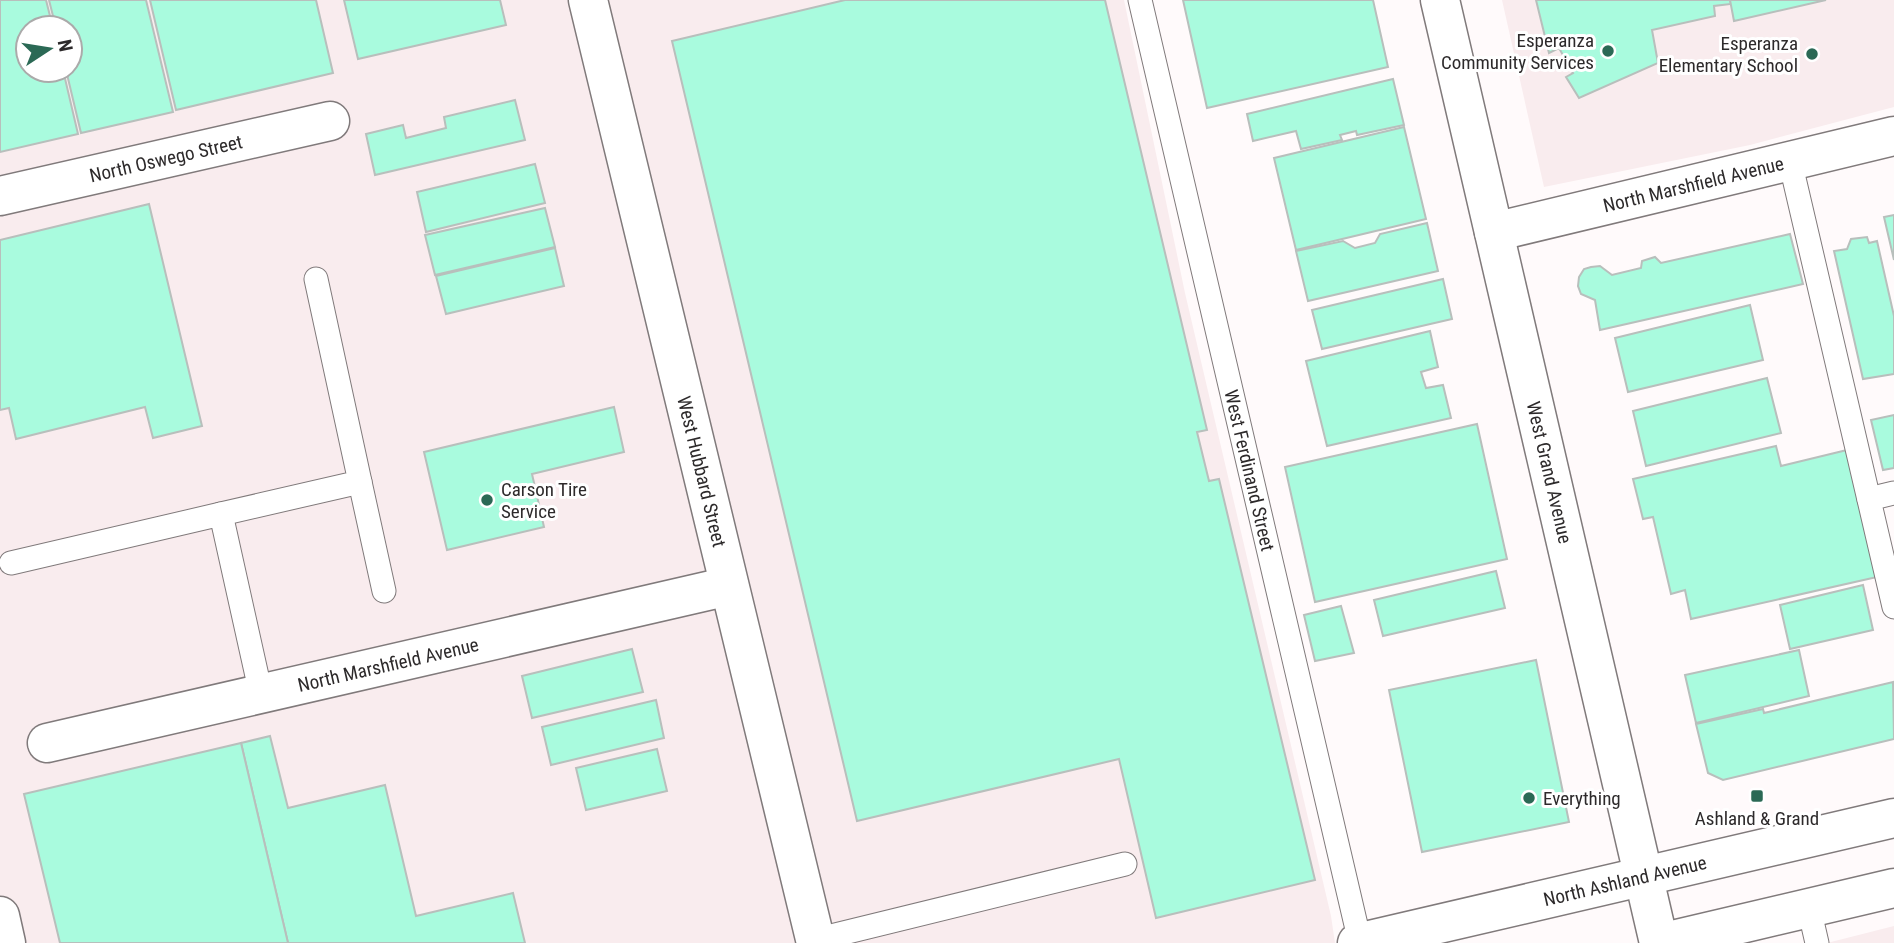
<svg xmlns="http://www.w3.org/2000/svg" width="1894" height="943" viewBox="0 0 1894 943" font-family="'Roboto Condensed',sans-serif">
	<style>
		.built { fill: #f9ecee; fill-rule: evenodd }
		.building { fill: #a9fbde; stroke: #b8bfbc; stroke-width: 2 }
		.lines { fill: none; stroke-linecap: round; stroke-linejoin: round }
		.service-casing { stroke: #807a7b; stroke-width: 25 }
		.minor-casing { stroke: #807a7b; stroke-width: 41 }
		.tertiary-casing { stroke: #807a7b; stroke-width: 41 }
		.secondary-casing { stroke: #807a7b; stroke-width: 41 }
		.service { stroke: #fff; stroke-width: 23 }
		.minor { stroke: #fff; stroke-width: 38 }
		.tertiary { stroke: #fff; stroke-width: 38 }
		.secondary { stroke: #fff; stroke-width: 38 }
		.poi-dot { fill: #2b6955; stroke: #fff; stroke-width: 2.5 }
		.labels { text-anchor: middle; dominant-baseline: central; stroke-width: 6; stroke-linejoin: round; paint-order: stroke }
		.poi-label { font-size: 19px; fill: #2d2a2b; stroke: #fff; text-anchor: end }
		.street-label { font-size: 19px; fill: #2d2a2b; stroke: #fff }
	</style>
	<rect width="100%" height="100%" fill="#fffafb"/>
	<g class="built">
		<path d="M0,0h1124l61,293 146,623 4,27h-1335zM28,28h42v42h-42z"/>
		<polygon points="1502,0 1894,0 1894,107 1750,145 1544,187"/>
		<polygon points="1894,926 1894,943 1827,943"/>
	</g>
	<g class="building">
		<polygon points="0,0 46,0 53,28 28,28 28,70 63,70 78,134 0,152"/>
		<polygon points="49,0 146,0 173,112 81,133 66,70 70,70 70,28 56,28"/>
		<polygon points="150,0 316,0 333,73 176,110"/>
		<polygon points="344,0 500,0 506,25 358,59"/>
		<polygon points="845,0 1105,0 1207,430 1197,432 1209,481 1219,479 1315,880 1156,918 1119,759 857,821 672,41"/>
		<polygon points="1183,0 1373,0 1388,67 1207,108"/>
		<polygon points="1536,0 1730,0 1731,4 1714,6 1715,16 1652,30 1658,63 1579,98 1566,77 1573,73 1559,48 1549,53"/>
		<polygon points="1730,0 1826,0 1734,21"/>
		<polygon points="1393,79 1404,125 1357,135 1356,131 1340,135 1342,140 1301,149 1296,131 1253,141 1247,114"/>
		<polygon points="515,100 525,140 375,175 366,134 403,125 406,138 446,128 444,117"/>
		<polygon points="1404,127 1426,219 1296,250 1274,158"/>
		<polygon points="535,164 545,203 426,232 417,192"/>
		<polygon points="149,204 202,426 153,438 145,407 16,439 9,408 0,410 0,240"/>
		<polygon points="545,208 555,247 435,275 425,235"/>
		<polygon points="1894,215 1894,260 1884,217"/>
		<polygon points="1427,223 1438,271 1308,301 1296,251 1343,241 1355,248 1375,243 1380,234"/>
		<polygon points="1790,234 1803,284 1600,330 1595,300 1581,294 1578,286 1579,277 1584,269 1591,267 1600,266 1612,275 1641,268 1642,261 1655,257 1661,263"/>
		<polygon points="1867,237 1869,243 1877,241 1894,316 1894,374 1863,379 1834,251 1847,249 1851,239"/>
		<polygon points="555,248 564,286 446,314 436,276"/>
		<polygon points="1443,279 1452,319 1322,349 1312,310"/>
		<polygon points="1750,305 1763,360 1628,392 1615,338"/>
		<polygon points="1430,331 1438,367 1421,372 1426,388 1443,385 1451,418 1327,446 1306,361"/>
		<polygon points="1767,378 1781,433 1646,466 1633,411"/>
		<polygon points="614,407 624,452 532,474 544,527 447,550 424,452"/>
		<polygon points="1894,415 1894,468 1883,470 1871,420"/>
		<polygon points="1477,424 1507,559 1315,602 1285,467"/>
		<polygon points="1776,446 1781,466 1847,450 1877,577 1691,619 1685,590 1671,594 1653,517 1643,519 1633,479"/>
		<polygon points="1496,571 1505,608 1383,636 1374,600"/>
		<polygon points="1863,585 1873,630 1790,649 1780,605"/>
		<polygon points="1341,606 1354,653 1315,661 1304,615"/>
		<polygon points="632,649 643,692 532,718 522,676"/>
		<polygon points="1799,650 1809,696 1696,723 1685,675"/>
		<polygon points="1536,660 1569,822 1422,852 1389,690"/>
		<polygon points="1893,682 1894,739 1723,780 1708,773 1696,724 1763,709 1764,713"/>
		<polygon points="656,700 664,738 551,765 542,727"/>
		<polygon points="270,736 288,808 385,785 416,916 513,893 525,943 288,943 241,743"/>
		<polygon points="241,743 288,943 60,943 24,794"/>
		<polygon points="657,749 667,791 586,810 576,768"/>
	</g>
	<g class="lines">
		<defs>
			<g id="service">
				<path id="s1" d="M1140,0l220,942"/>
				<polyline points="1790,161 1894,607"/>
				<polyline points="360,482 384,591"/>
				<polyline points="1869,499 1894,493"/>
				<polyline points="221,514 360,482 316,279"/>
				<polyline points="11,563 221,514 261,694"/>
				<polyline points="1809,908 1817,943"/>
				<polyline points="815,940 1125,864"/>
			</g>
			<g id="minor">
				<path id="s2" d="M0,196l330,-75"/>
				<path id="s3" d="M1494,232l400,-96"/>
				<path id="s4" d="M47,743l682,-157"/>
				<polyline points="0,916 6,943"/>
			</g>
			<g id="tertiary">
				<path id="s5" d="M588,0l228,943"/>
			</g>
			<g id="secondary">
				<path id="s6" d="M1440,0l219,943"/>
				<path id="s7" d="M1357,943l537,-125"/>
				<polyline points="1660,943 1894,888"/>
			</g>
		</defs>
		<use href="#service" class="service-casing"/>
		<use href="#minor" class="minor-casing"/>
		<use href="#tertiary" class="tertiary-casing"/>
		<use href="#secondary" class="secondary-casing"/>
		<use href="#service" class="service"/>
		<use href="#minor" class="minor"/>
		<use href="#tertiary" class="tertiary"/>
		<use href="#secondary" class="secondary"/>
	</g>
	<g class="poi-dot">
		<circle cx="1608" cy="51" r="7"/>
		<circle cx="1812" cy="54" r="7"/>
		<circle cx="487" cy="500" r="7"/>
		<rect x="1750" y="789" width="14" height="14" rx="3.5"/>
		<circle cx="1529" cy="798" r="7"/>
	</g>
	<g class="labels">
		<g class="poi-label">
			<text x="1594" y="40">Esperanza<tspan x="1594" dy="22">Community Services</tspan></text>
			<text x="1798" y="43">Esperanza<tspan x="1798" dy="22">Elementary School</tspan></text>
			<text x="501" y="489" text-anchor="start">Carson Tire<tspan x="501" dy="22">Service</tspan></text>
			<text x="1543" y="798" text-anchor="start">Everything</text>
			<text x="1757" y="818" text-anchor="middle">Ashland &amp; Grand</text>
		</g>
		<g class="street-label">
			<text stroke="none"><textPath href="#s2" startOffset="170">North Oswego Street</textPath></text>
			<text stroke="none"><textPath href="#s3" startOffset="205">North Marshfield Avenue</textPath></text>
			<text stroke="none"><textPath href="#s5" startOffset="485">West Hubbard Street</textPath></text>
			<text stroke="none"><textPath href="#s1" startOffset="483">West Ferdinand Street</textPath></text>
			<text stroke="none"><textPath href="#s6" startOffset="485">West Grand Avenue</textPath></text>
			<text stroke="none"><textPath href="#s4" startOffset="350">North Marshfield Avenue</textPath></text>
			<text stroke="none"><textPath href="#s7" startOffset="275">North Ashland Avenue</textPath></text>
		</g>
	</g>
	<g transform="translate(49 49) rotate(78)"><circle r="33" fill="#ffffff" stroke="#abaaaa" stroke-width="2"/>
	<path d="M0-5L12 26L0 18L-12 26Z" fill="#2b6955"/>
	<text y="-10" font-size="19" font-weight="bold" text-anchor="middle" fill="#2d2a2b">N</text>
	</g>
</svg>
